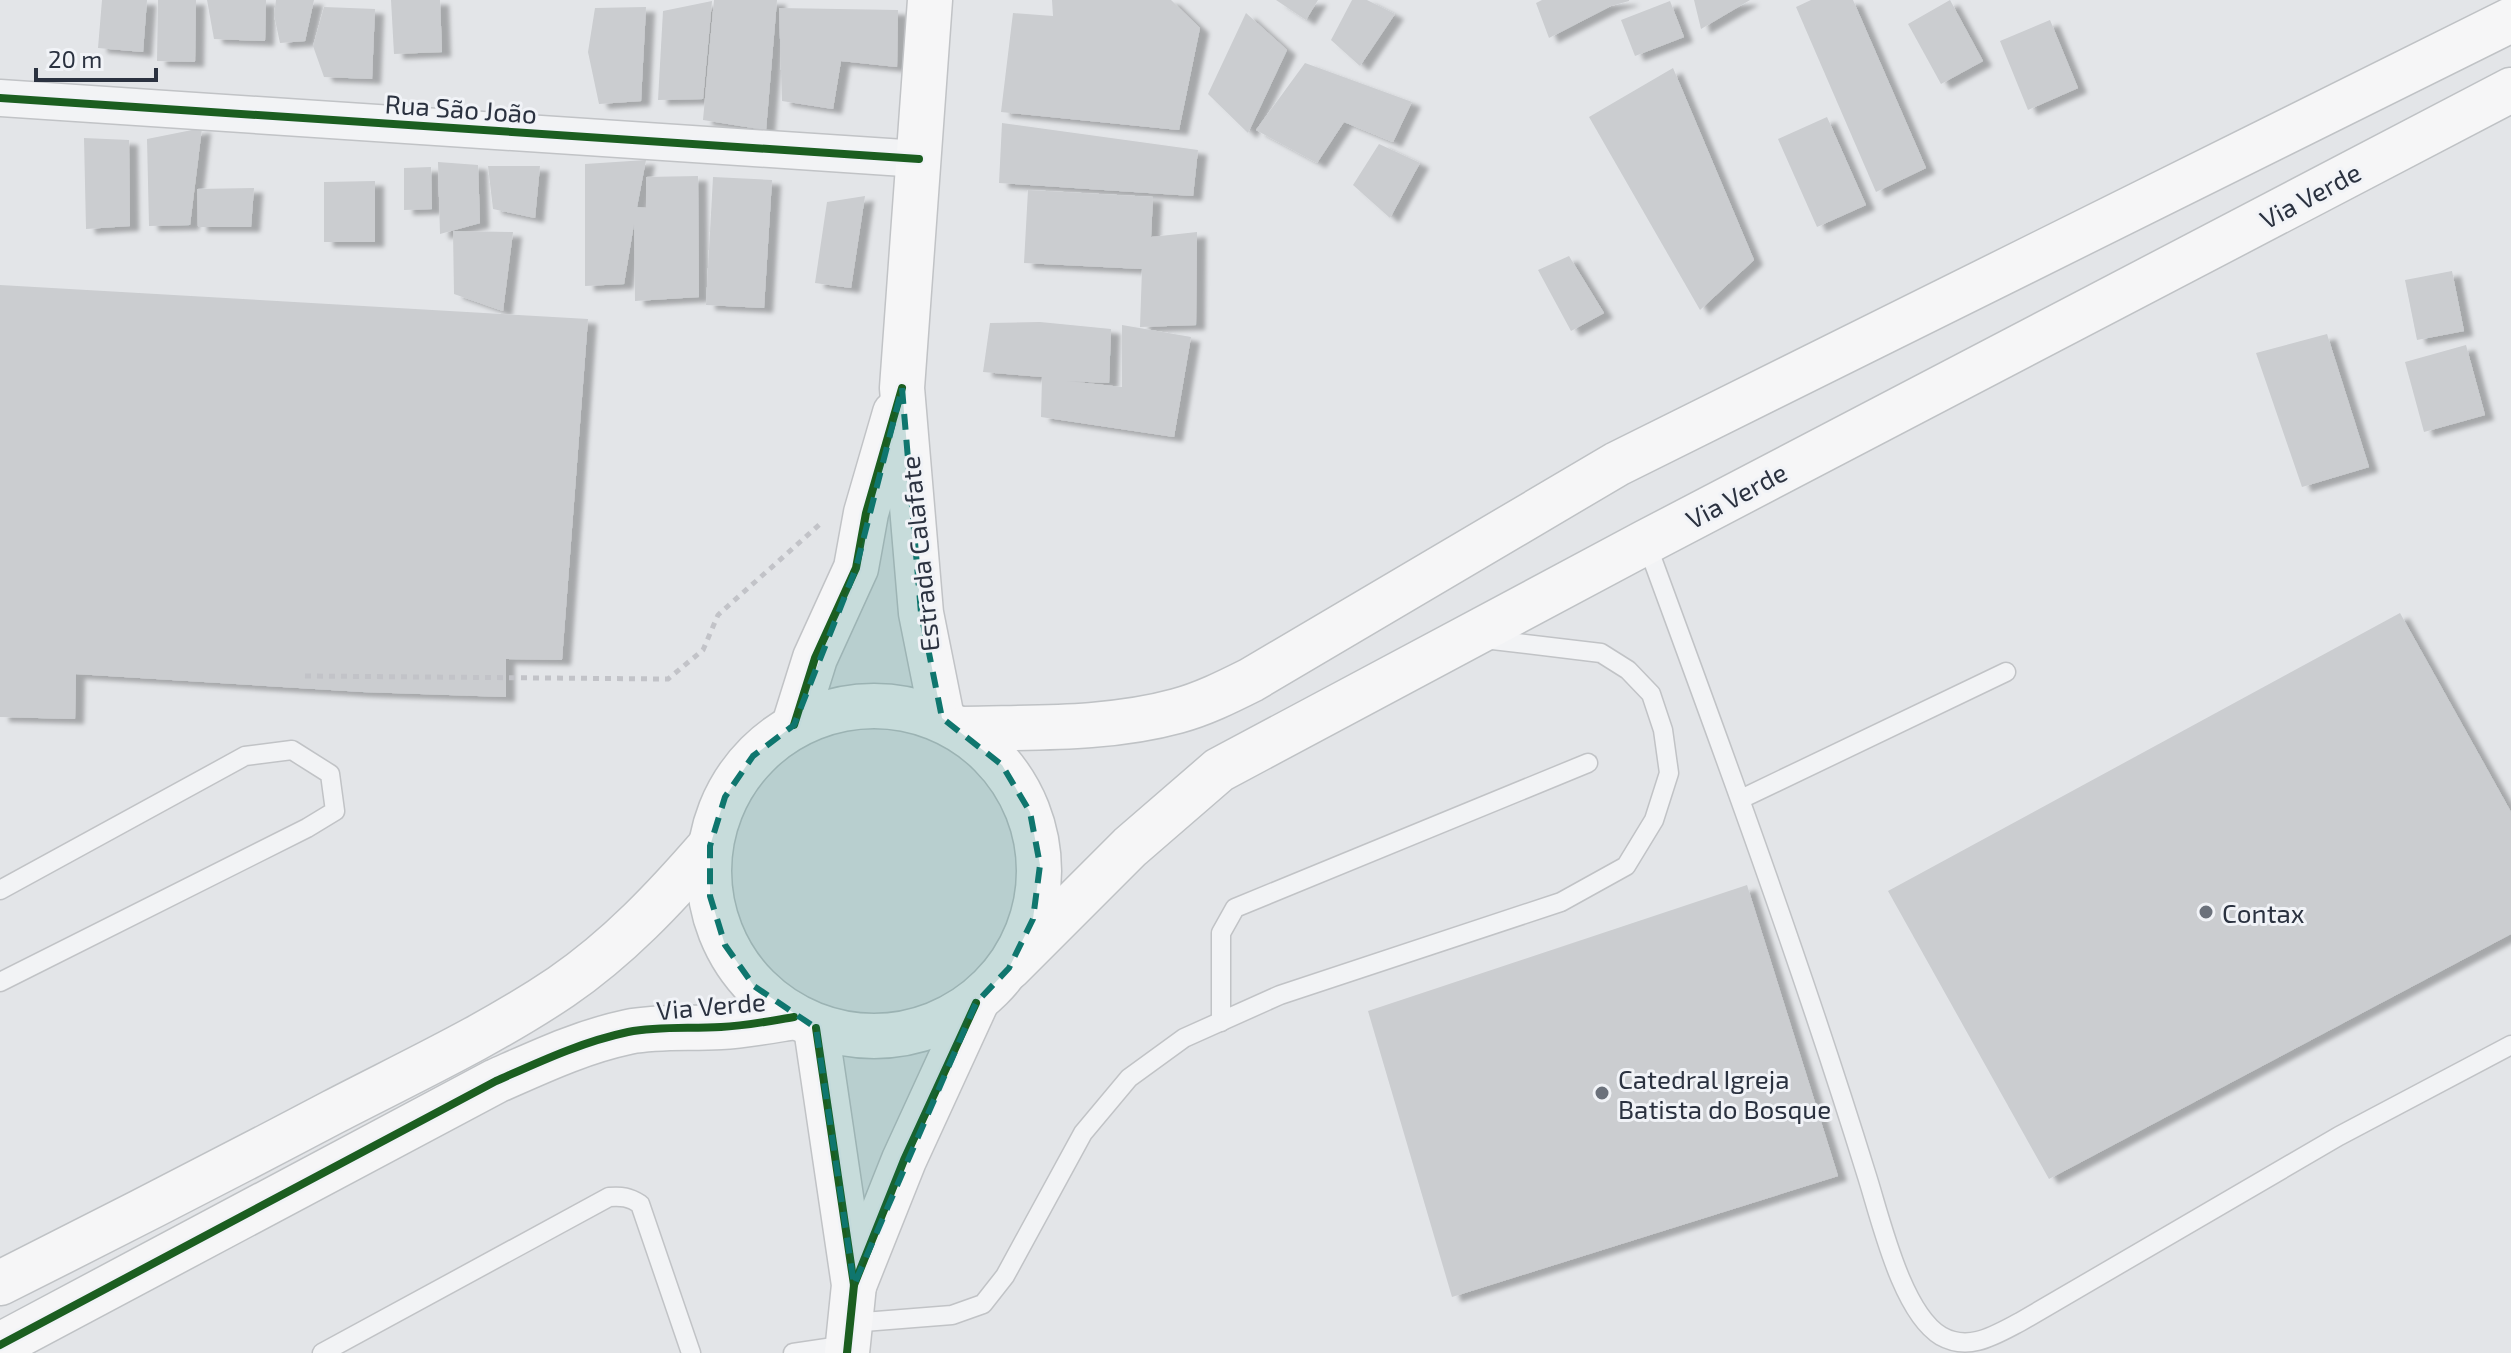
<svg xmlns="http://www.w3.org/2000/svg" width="2511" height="1353" viewBox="0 0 2511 1353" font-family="'Exo 2',sans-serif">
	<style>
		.building { fill: #cbcdd0; filter: url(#shadow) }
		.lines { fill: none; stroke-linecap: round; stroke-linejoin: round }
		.lane-casing { stroke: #c1c3c6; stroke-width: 21 }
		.street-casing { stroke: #c1c3c6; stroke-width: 39 }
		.secondary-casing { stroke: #c1c3c6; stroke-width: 47 }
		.primary-casing { stroke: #bfc2c5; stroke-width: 47 }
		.path { stroke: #c2c3c8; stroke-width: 5; stroke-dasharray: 6 6; stroke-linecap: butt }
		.lane { stroke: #f2f3f5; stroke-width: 18 }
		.street { stroke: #f2f3f5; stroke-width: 36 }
		.secondary { stroke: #f6f6f7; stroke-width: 44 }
		.primary { stroke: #f6f6f7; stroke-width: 44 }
		.cycleway-casing { stroke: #f1f3f7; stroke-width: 13 }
		.cycleway { stroke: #1b5e20; stroke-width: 8 }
		.marked { fill: #0f766e; fill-opacity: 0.2; stroke: #0f766e; stroke-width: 6; stroke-dasharray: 16 10; stroke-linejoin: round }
		.poi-dot { fill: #6b717b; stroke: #f1f3f7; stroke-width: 3 }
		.labels { text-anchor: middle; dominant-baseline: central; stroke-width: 6; stroke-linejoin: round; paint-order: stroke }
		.street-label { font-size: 26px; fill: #2b3240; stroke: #f1f3f7 }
		.poi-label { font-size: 26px; fill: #2b3240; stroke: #f1f3f7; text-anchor: start }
	</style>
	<defs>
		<filter id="shadow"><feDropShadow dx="9" dy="5" stdDeviation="2" flood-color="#0004"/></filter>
	</defs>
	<rect width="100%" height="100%" fill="#e3e5e8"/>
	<g class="building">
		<polygon points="102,0 147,0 143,52 98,48"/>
		<polygon points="158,0 196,0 195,62 157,61"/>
		<polygon points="207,0 266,0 265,41 214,39"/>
		<polygon points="276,0 314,0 305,41 280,43 274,15"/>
		<polygon points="391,0 440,0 442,52 394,54"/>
		<polygon points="714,0 777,0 766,130 703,120"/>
		<polygon points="1052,0 1171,0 1200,28 1179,130 1001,112 1013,13 1053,16"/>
		<polygon points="1276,0 1318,0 1306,20"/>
		<polygon points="1352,0 1367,0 1395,14 1360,66 1331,40"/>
		<polygon points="1542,0 1629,0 1629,1 1611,6 1549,38 1536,3"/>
		<polygon points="1694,0 1750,0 1701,29"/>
		<polygon points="1811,0 1853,0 1926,168 1876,192 1796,7"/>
		<polygon points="1950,0 1983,61 1941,84 1908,24"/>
		<polygon points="712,1 703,99 658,100 663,11"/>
		<polygon points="1670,1 1684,37 1635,56 1621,20"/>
		<polygon points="324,7 375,9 372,79 324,77 313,46"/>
		<polygon points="646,7 641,101 599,104 588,52 595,8"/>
		<polygon points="779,8 898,10 897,67 841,61 833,109 782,101"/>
		<polygon points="1246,13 1287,50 1248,133 1208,94"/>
		<polygon points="2050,20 2078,88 2028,110 2000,41"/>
		<polygon points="1305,63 1412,102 1393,142 1344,122 1317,163 1256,130"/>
		<polygon points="1673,68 1754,260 1700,310 1589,117"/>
		<polygon points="1827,117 1866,205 1817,227 1778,139"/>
		<polygon points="1002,123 1198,150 1193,196 999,183"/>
		<polygon points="202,128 190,225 149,226 147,139"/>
		<polygon points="84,138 129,140 130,226 86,229"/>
		<polygon points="1379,144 1420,163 1390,218 1353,185"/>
		<polygon points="646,160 637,207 646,208 646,177 698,176 699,297 635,301 634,224 624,284 585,286 585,164"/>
		<polygon points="438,162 478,165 480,223 440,234"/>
		<polygon points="488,166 540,166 535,218 493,209"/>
		<polygon points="431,167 432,209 404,210 404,168"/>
		<polygon points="713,177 772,180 764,308 706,305"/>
		<polygon points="375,181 375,242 324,242 324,182"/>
		<polygon points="254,188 251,227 198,227 197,189"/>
		<polygon points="1028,190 1153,197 1151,237 1197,232 1196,325 1140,327 1142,269 1024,263"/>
		<polygon points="865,196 851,288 815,283 827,202"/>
		<polygon points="453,231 513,232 503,311 454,294"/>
		<polygon points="1569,256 1604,313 1571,331 1538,270"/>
		<polygon points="2452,271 2464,331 2417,340 2405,280"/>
		<polygon points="0,285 588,319 562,660 506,659 506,697 363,692 76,674 75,719 0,717"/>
		<polygon points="1040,322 1111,329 1109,383 1067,381 1122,387 1122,325 1191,337 1174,437 1041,417 1042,377 983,372 990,323"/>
		<polygon points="2327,334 2369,467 2302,487 2256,353"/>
		<polygon points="2466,345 2485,415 2424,432 2405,362"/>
		<polygon points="2400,613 2511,812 2511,934 2049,1179 1888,891"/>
		<polygon points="1747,885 1838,1176 1452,1297 1368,1011"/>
	</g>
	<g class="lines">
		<defs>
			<g id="lane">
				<path d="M1646,542c77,209 154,418 220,631 14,43 35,139 75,163 28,16 54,-1 79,-14l319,-186 172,-91"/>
				<polyline points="1741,799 2006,672"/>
				<polyline points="0,890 245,756 292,750 330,774 335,811 307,828 0,982"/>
				<polyline points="1221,1022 1221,933 1235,908 1588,763"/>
				<polyline points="851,1323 952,1315 983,1304 1005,1276 1083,1133 1129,1078 1184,1038 1280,995 1561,902 1626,866 1654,820 1669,773 1663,730 1651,694 1628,670 1601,653 1484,639"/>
				<path d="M322,1353l287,-156c13,-1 20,0 31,7l51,149"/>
				<polyline points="793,1353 847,1345"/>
			</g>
			<polyline id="street" points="0,98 919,159"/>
			<g id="secondary">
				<polyline points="930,0 902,388 921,613 942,718"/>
				<polyline points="794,725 815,658 856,568 866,513 895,413"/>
				<polyline points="816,1028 854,1285 847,1353"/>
				<polyline points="855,1283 904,1160 976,1003"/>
			</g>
			<g id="primary">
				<circle cx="874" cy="871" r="165"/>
				<path d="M962,729c71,-2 146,1 215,-18 26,-7 50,-19 74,-31l366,-216 894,-444"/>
				<polyline points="1009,968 1130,847 1219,770 1646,542 2511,90"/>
				<path d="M0,1283c112,-56 223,-113 333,-171 77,-40 157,-77 228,-125 57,-39 104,-89 149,-141"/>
				<path d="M0,1345l496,-264c43,-19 85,-39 132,-49 31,-6 62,-3 93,-5 24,-1 49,-6 73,-10"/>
			</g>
		</defs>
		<use href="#lane" class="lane-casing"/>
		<use href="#street" class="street-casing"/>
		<use href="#secondary" class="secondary-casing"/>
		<use href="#primary" class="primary-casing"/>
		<polyline class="path" points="305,676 668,679 703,650 718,615 820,524"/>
		<use href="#lane" class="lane"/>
		<use href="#street" class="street"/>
		<use href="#secondary" class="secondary"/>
		<use href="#primary" class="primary"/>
		<defs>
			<g id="cycleway">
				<polyline points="0,98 919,159"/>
				<polyline points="794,725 815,658 856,568 866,513 902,388"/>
				<polyline points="816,1028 854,1285 847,1353"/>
				<polyline points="854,1285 904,1160 976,1003"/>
				<path d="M0,1345l496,-264c43,-19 85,-39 132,-49 31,-6 62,-3 93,-5 24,-1 49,-6 73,-10"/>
			</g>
		</defs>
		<use href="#cycleway" class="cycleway-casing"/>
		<use href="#cycleway" class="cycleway"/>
	</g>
	<path class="marked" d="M902,388l19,225 21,105 60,47 28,47 10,53 -7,54 -24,49 -33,35 -122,282 -38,-257 -62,-42 -29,-41 -15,-49v-50l15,-49 28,-41 41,-31 62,-157z"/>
	<g class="poi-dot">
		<circle cx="2206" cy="912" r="8"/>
		<circle cx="1602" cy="1093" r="8"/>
	</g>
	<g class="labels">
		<g class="street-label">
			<text transform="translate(461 108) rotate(4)">Rua São João</text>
			<text transform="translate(2310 195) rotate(-28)">Via Verde</text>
			<text transform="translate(1736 495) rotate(-28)">Via Verde</text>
			<text transform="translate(919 554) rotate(-96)">Estrada Calafate</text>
			<text transform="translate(711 1005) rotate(-5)">Via Verde</text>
		</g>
		<g class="poi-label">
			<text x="2222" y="912">Contax</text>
			<text x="1618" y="1078">Catedral Igreja<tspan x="1618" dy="30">Batista do Bosque</tspan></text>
		</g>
	</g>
	<path d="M36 68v12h120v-12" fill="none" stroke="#2b3240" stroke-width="4"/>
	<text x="48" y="68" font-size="24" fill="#2b3240" stroke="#f1f3f7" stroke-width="6" paint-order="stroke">20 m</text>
</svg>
